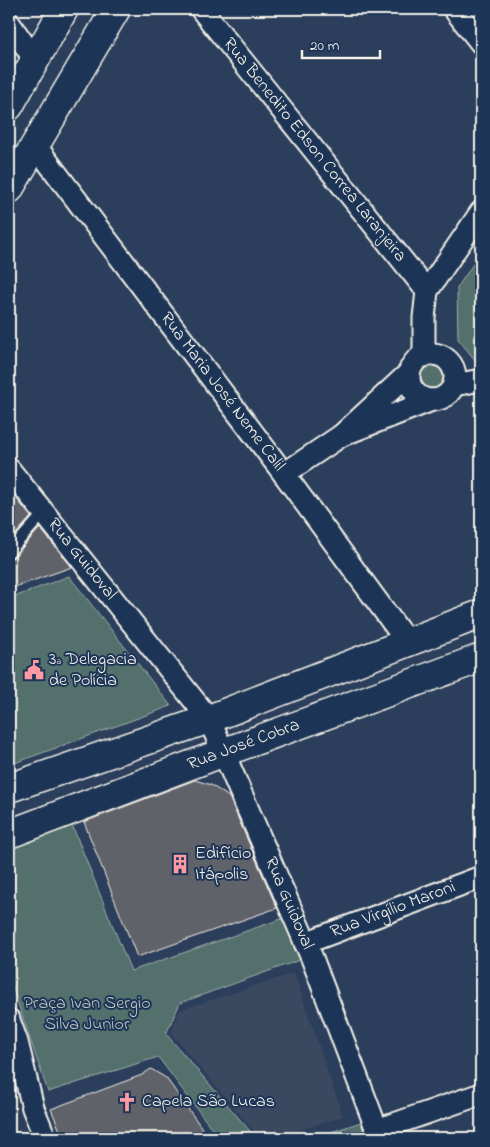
<svg xmlns="http://www.w3.org/2000/svg" width="490" height="1147" viewBox="0 0 490 1147" font-family="'Indie Flower',sans-serif">
	<style>
		.built { fill: #3b4960 }
		.green { fill: #536f6d; stroke: #a4b0aa }
		.building { fill: #61626b; stroke: #f4f1e8 }
		.lines { fill: none; stroke-linecap: round; stroke-linejoin: round }
		.lane-casing { stroke: #f4f1e8; stroke-width: 14 }
		.street-casing { stroke: #f4f1e8; stroke-width: 25 }
		.secondary-casing { stroke: #f4f1e8; stroke-width: 31 }
		.lane { stroke: #1d3557; stroke-width: 10 }
		.street { stroke: #1d3557; stroke-width: 21 }
		.secondary { stroke: #1d3557; stroke-width: 28 }
		.labels { text-anchor: middle; dominant-baseline: central; stroke-width: 4; stroke-linejoin: round; paint-order: stroke }
		.street-label { font-size: 18px; fill: #f4f1e8; stroke: #1d3557 }
		.poi-label { font-size: 18px; fill: #f4f1e8; stroke: #1d3557; text-anchor: start }
		.park-label { font-size: 18px; fill: #bcc4bd; stroke: #1d3557 }
	</style>
	<rect width="100%" height="100%" fill="#2b3e5b"/>
	<filter id="ink" filterUnits="userSpaceOnUse"><feTurbulence type="fractalNoise" baseFrequency=".02" numOctaves="2"/><feDisplacementMap in="SourceGraphic" scale="10" xChannelSelector="R" yChannelSelector="G"/><feConvolveMatrix kernelMatrix="1 2 1 2 8 2 1 2 1" color-interpolation-filters="sRGB"/></filter>
	<g filter="url(#ink)">
		<polygon class="built" points="294,973 343,1116 276,1138 260,1138 171,1033 180,1010"/>
		<g class="green">
			<polygon points="481,252 481,366 480,366 458,339 457,288"/>
			<circle cx="432" cy="377" r="18"/>
			<polygon points="69,576 171,706 9,765 9,599"/>
			<polygon points="72,825 131,971 287,917 308,957 180,1003 166,1034 256,1138 219,1138 158,1057 48,1092 9,977 9,845"/>
			<polygon points="361,1122 365,1138 313,1138"/>
		</g>
		<g class="building">
			<polygon points="9,489 31,517 9,542"/>
			<polygon points="40,528 72,567 9,589 9,559 14,557"/>
			<polygon points="195,780 211,785 229,797 277,908 137,957 84,822"/>
			<polygon points="151,1069 166,1078 209,1138 63,1138 51,1109 142,1075"/>
		</g>
		<g class="lines">
			<defs>
				<polyline id="lane" points="9,552 44,513"/>
				<g id="street">
					<path id="s1" d="M201,9l226,282"/>
					<polyline points="454,9 481,43"/>
					<polyline points="9,23 35,60"/>
					<path id="s2" d="M35,145l249,329 123,168"/>
					<circle cx="432" cy="377" r="23"/>
					<polyline points="424,356 424,318 427,291 481,212"/>
					<polyline points="409,373 342,435 432,400"/>
					<polyline points="454,385 481,380"/>
					<path id="s3" d="M9,469l200,250 103,239 68,180"/>
					<polyline points="284,474 342,435"/>
					<path id="s4" d="M305,943l176,-66"/>
					<polyline points="9,1020 17,1042 33,1108 45,1138"/>
					<polyline points="377,1130 481,1094"/>
				</g>
				<g id="secondary">
					<polyline points="9,106 64,9"/>
					<polyline points="9,189 116,9"/>
					<polyline points="9,788 209,719 481,614"/>
					<path id="s5" d="M9,834l213,-81 259,-95"/>
				</g>
			</defs>
			<use href="#lane" class="lane-casing"/>
			<use href="#street" class="street-casing"/>
			<use href="#secondary" class="secondary-casing"/>
			<use href="#lane" class="lane"/>
			<use href="#street" class="street"/>
			<use href="#secondary" class="secondary"/>
		</g>
	</g>
	<defs>
		<symbol id="civic-bare" viewBox="-9 -9 18 18"><path d="M-.6-6.5H3V-4.5H.6V-3L4-1V1h2V6H-6V1h2V-1L-.6-3ZM-1.2 2.5V6h2.4V2.5Z" fill="#ff9aa2" stroke="#1d3557" stroke-width="2.5" paint-order="stroke"/></symbol>
		<symbol id="building-bare" viewBox="-9 -9 18 18"><path d="M-4-6H4V6H1V3H-1V6H-4ZM-2.5-4.3h1.7v1.8h-1.7ZM.8-4.3h1.7v1.8H.8ZM-2.5-1h1.7V.8h-1.7ZM.8-1h1.7V.8H.8Z" fill="#ff9aa2" stroke="#1d3557" stroke-width="2.5" paint-order="stroke"/></symbol>
		<symbol id="church-bare" viewBox="-9 -9 18 18"><path d="M-1.2-6h2.4v3.5h3.3v2.4h-3.3V6h-2.4V-.1h-3.3v-2.4h3.3Z" fill="#ff9aa2" stroke="#1d3557" stroke-width="2.5" paint-order="stroke"/></symbol>
	</defs>
	<g fill-rule="evenodd">
		<use href="#civic-bare" x="20" y="656" width="28" height="28"/>
		<use href="#building-bare" x="166" y="850" width="28" height="28"/>
		<use href="#church-bare" x="113" y="1088" width="28" height="28"/>
	</g>
	<g class="labels">
		<g class="street-label">
			<text stroke="none"><textPath href="#s1" startOffset="181">Rua Benedito Edson Correa Laranjeira</textPath></text>
			<text stroke="none"><textPath href="#s2" startOffset="310">Rua Maria José Neme Calil</textPath></text>
			<text stroke="none"><textPath href="#s3" startOffset="116">Rua Guidoval</textPath></text>
			<text stroke="none"><textPath href="#s5" startOffset="251">Rua José Cobra</textPath></text>
			<text stroke="none"><textPath href="#s3" startOffset="521">Rua Guidoval</textPath></text>
			<text stroke="none"><textPath href="#s4" startOffset="94">Rua Virgílio Maroni</textPath></text>
		</g>
		<g class="poi-label">
			<text x="49" y="660">3ª Delegacia<tspan x="49" dy="21">de Polícia</tspan></text>
			<text x="195" y="854">Edifício<tspan x="195" dy="21">Itápolis</tspan></text>
			<text x="142" y="1102">Capela São Lucas</text>
		</g>
		<g class="park-label">
			<text x="87" y="1004">Praça Ivan Sergio<tspan x="87" dy="21">Silva Junior</tspan></text>
		</g>
	</g>
	<rect width="490" height="1147" fill="none" stroke="#1d3557" stroke-width="30"/>
	<rect x="15" y="15" width="460" height="1117" fill="none" stroke="#f4f1e8" stroke-width="2" filter="url(#ink)"/>
	<path d="M302 50v8h78v-8" fill="none" stroke="#f4f1e8" stroke-width="2.5"/>
	<text x="310" y="50" font-size="15" fill="#f4f1e8" stroke="#1d3557" stroke-width="4" paint-order="stroke">20 m</text>
</svg>
